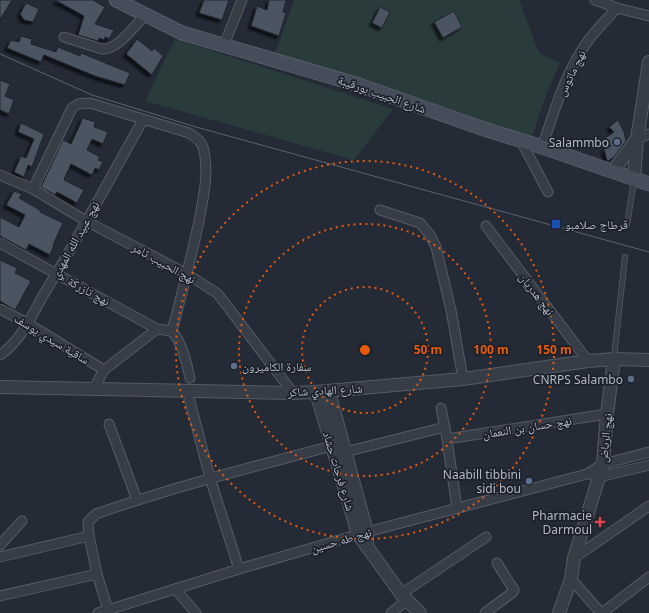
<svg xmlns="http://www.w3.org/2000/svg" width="649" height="613" viewBox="0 0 649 613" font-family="'Noto Sans','Noto Naskh Arabic',sans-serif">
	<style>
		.green { fill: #2a3b3c }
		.building { fill: #4c5562; stroke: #1e242e; filter: url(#shadow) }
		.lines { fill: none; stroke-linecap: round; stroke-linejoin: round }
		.service-casing { stroke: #555b65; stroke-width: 6 }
		.minor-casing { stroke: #555b65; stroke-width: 11 }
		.tertiary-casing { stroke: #555b65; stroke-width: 14 }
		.secondary-casing { stroke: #555b65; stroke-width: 15 }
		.service { stroke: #373d47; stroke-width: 4.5 }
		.minor { stroke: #373d47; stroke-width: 9 }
		.tertiary { stroke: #373d47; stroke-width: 12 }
		.secondary { stroke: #464d5a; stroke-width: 13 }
		.tram { stroke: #5c6370; stroke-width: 1 }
		.ring { fill: none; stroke: #e8590c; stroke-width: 2; stroke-dasharray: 2 4 }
		.service-dot { fill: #5c6f8a; stroke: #1c222c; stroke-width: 1.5 }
		.transit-dot { fill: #1a4fb4; stroke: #1c222c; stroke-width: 1.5 }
		.health-dot { fill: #e0444e; stroke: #1c222c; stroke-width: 1.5 }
		.labels { text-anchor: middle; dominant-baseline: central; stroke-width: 3.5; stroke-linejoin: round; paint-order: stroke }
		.street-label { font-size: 12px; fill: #b2b8c3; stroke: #1c222c }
		.poi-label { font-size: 12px; fill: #b2b8c3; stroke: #1c222c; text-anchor: end }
		.centre { fill: #e8590c; stroke: #1c222c; stroke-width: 2 }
		.ring-label { font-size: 12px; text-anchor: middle; font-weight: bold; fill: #e8590c; stroke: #1c222c; stroke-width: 3.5; stroke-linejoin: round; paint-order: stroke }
	</style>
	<defs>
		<filter id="shadow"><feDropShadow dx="-3" dy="3" stdDeviation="1" flood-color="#0009"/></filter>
	</defs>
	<rect width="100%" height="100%" fill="#242b36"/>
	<g class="green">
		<polygon points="294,0 519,0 539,53 560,63 547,92 530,142 274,56"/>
		<polygon points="175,39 393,109 354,160 145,101"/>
	</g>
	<g class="building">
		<polygon points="0,0 12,0 0,20"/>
		<polygon points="55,0 93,0 105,7 95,24 114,30 109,39 105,37 104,40 99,38 98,41 78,35 84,16"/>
		<polygon points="204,0 229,0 222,20 199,13"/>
		<polygon points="269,0 286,0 283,12 286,13 279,36 251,26 257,6 267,10"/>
		<polygon points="26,3 39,9 33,22 24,20 20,14"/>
		<polygon points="380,7 390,12 382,28 372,23"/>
		<polygon points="454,11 462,27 443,38 434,22"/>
		<polygon points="21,36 32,39 31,44 56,52 58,47 80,56 81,53 130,73 125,85 95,76 44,55 41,62 7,48 11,40 19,42"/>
		<polygon points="137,39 152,51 154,48 163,56 152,75 126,54"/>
		<polygon points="0,80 10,84 5,96 14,100 9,114 0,110"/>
		<polygon points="83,118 95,122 94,127 108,132 103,144 92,139 87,150 100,157 98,160 103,162 99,170 95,168 92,175 71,164 65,177 64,180 84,190 77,203 57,192 55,195 41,187 63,140 71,144"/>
		<polygon points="618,120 624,132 626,141 614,157 608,161 607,161 604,149 611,146 605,138 614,132 609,127"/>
		<polygon points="21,123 44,134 32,167 28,165 24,177 14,172 21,156 26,158 34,139 18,132"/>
		<polygon points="14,191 22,194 19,198 40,210 40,212 63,223 53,245 54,245 50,255 29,244 26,250 0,236 0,217 19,227 25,215 6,205"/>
		<polygon points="0,260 17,268 15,273 31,281 15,310 0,301"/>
	</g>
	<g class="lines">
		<defs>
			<g id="service">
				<polyline points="627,225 634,180"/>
				<polyline points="614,357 625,257"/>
			</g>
			<g id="minor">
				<polyline points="595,0 617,8 649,16"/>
				<path d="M64,37l38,12c15,2 33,-24 43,-34"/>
				<polyline points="224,45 242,0"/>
				<polyline points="637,139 649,134"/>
				<polyline points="521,141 548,192"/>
				<path d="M542,147c12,-34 22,-71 43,-102 9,-13 21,-25 32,-37"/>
				<polyline points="0,175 33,189 86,221 187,274 218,294 293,393"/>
				<polyline points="380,210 420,223 430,235 436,247 451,310 463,379"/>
				<polyline points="486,226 588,361"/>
				<path d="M0,243l157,86 15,2c10,-37 19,-73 27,-110 4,-22 10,-47 5,-70 -1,-8 -8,-14 -15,-18l-99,-30 -12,1 -6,4 -39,81"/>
				<polyline points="0,309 27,323 104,370"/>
				<path d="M172,331c11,14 14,30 18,47"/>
				<path d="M0,355c21,-14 32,-40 44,-61 35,-57 66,-116 99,-174"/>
				<polyline points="94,388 104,370 157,329"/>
				<polyline points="187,390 210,478 239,569"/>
				<polyline points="441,408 447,439 457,508"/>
				<polyline points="109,424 137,500"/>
				<polyline points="447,439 607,414"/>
				<polyline points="345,452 445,427"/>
				<polyline points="594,476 599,477 649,465"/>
				<polyline points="0,545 22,521"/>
				<polyline points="0,557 89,536"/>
				<polyline points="574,558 649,506"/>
				<polyline points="571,579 601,613"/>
				<polyline points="175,589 196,613"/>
				<polyline points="401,594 486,537"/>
				<polyline points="0,596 97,574"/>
				<polyline points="98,613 239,569 367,532 587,474 603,464 649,452"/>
				<path d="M109,613l-12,-39 -8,-38 -1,-14 8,-8c77,-27 156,-47 236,-68"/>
				<polyline points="391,613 406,601"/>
				<polyline points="485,613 513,592 514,590 497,563"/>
				<polyline points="602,613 649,577"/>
			</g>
			<g id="tertiary">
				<polyline points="613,171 637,139"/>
				<polyline points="634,179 637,139 649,62"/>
				<polyline points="0,387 293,393 316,392 463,379 588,361 614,359 649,360"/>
				<polyline points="316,392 358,534 401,594 420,613"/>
				<polyline points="329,392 367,532 367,547"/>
				<polyline points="559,613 571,579 574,558 603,464 607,414 614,359"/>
			</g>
			<polyline id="secondary" points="116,0 182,33 359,85 481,128 542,147 649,184"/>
		</defs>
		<use href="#service" class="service-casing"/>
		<use href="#minor" class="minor-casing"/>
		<use href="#tertiary" class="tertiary-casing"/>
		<use href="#secondary" class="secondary-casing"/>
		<use href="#service" class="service"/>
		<use href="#minor" class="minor"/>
		<use href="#tertiary" class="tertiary"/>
		<use href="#secondary" class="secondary"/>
		<polyline class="tram" points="0,54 92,95 196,127 649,252"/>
	</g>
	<g class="ring">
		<circle cx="365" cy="350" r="63"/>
		<circle cx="365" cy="350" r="126"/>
		<circle cx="365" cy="350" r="189"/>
	</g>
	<g class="service-dot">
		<circle cx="617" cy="142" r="4"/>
		<circle cx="234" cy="366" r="4"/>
		<circle cx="631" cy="379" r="4"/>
		<circle cx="529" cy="481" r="4"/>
	</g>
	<rect class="transit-dot" x="551" y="219" width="10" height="10" rx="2"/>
	<path class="health-dot" d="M598 516h4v4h4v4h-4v4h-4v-4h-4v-4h4z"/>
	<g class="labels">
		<g class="street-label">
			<text transform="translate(571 73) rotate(-64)">نهج ماتوس</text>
			<text transform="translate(382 94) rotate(19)">شارع الحبيب بورقيبة</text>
			<text transform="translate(75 240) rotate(-61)">نهج عبيد الله المهدي</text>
			<text transform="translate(164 263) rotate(29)">نهج الحبيب ثامر</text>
			<text transform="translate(89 291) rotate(29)">نهج تازركة</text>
			<text transform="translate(537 294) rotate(53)">نهج هدريان</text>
			<text transform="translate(52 339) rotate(31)">ساقية سيدي يوسف</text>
			<text transform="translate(325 390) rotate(-3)">شارع الهادي شاكر</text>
			<text transform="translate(527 427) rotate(-9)">نهج حسان بن النعمان</text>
			<text transform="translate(605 438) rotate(-84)">نهج الرياض</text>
			<text transform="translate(339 471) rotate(73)">شارع فرحات حشاد</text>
			<text transform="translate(341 540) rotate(-16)">نهج طه حسين</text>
		</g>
		<g class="poi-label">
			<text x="609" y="142">Salammbo</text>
			<text x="565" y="224" text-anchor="start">قرطاج صلامبو</text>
			<text x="242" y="366" text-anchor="start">سفارة الكاميرون</text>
			<text x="623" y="379">CNRPS Salambo</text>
			<text x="521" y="474">Naabill tibbini<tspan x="521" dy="14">sidi bou</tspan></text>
			<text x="592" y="515">Pharmacie<tspan x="592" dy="14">Darmoul</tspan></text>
		</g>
	</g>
	<circle cx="365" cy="350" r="6" class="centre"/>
	<g class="ring-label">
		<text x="428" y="354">50 m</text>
		<text x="491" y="354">100 m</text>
		<text x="554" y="354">150 m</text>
	</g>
</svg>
